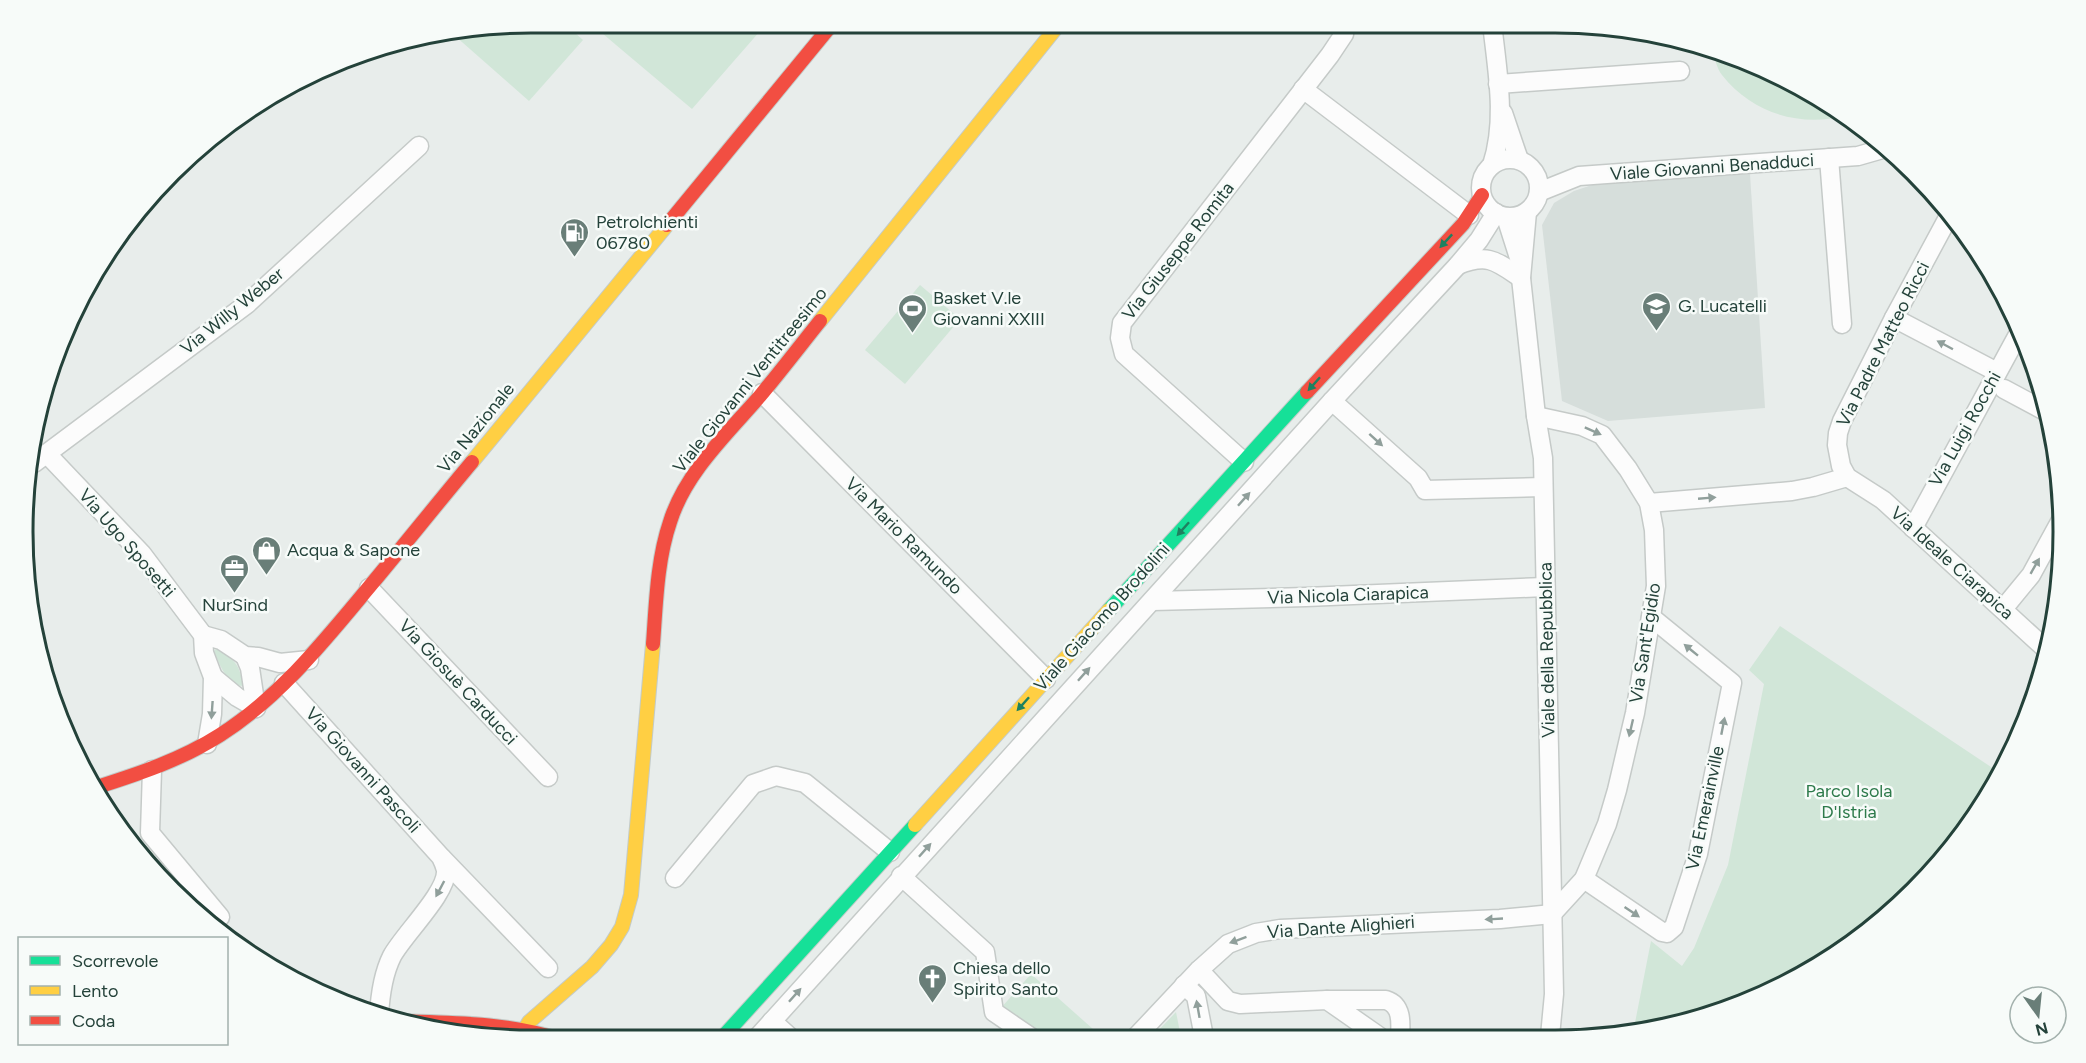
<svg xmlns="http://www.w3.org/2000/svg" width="2086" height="1063" viewBox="0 0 2086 1063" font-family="Figtree,sans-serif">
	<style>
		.built { fill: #d6dedb }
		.green { fill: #d1e6d8 }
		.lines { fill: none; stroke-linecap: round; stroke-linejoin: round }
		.street-casing { stroke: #c5cac8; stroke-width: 21 }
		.fast-casing { stroke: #c3cbc8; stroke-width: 16 }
		.slow-casing { stroke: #c3cbc8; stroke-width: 16 }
		.jam-casing { stroke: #c3cbc8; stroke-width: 16 }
		.street { stroke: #fcfcfc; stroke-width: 18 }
		.fast { stroke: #16e098; stroke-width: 14 }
		.slow { stroke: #ffcf43; stroke-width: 14 }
		.jam { stroke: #f24e42; stroke-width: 14 }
		.oneway { fill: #1e8160 }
		.oneway2 { fill: #909f9b }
		.labels { text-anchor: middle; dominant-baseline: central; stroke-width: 5; stroke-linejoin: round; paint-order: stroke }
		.street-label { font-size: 18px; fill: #24423a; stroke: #f7fbf9 }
		.poi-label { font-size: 18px; fill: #24423a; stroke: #f7fbf9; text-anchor: start }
		.park-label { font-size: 18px; fill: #2d7a4b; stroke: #f7fbf9 }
		.rim { fill: none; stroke: #24423a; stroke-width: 3 }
	</style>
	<rect width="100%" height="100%" fill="#e8edeb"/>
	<polygon class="built" points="1750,174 1765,408 1608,421 1562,401 1542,225 1554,203 1574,191 1592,185"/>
	<g class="green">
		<polygon points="532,23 564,23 583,40 529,101 454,35"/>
		<polygon points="590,23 767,23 692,109"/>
		<path d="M1711,49l69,26 65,41c-47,11 -93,-3 -123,-41 -5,-6 -7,-17 -11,-26z"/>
		<polygon points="920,285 960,319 905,384 865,350"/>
		<polygon points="1780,626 2000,773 1937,867 1838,955 1749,1002 1633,1033 1651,941 1682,966 1694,948 1728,865 1764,684 1749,670"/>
		<path d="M216,649c19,10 24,16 27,37 -15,0 -24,-22 -29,-35z"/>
		<polygon points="1031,974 1102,1037 1032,1038 1000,1009"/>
		<polygon points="1176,1012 1181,1037 1152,1037"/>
	</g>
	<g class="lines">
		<defs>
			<g id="street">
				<path d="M1492,23c5,47 15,97 0,142"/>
				<polyline points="1498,84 1680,71"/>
				<polyline points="1303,89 1469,215"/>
				<polyline points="1503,113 1519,160"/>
				<polyline points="1829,158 1842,324"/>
				<circle cx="1510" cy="188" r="29"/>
				<polyline points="1539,192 1579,176 1858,156 1886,148"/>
				<polyline points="1527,212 1521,278 1536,416 1543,458 1554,994 1550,1036"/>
				<polyline points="1950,214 1894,318 1842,421 1838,433 1837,445 1841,466 1847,477 1883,500 2048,651"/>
				<polyline points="1506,217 1520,261"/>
				<path d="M1458,265c30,-12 38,-4 63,13"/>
				<polyline points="1894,318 1997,372"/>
				<polyline points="2004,389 2047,412"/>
				<polyline points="762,393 1046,679"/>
				<polyline points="1332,401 1418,478 1425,490 1543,487"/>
				<polyline points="47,454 142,554 203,635 204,653 213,677 212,714 207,744"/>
				<polyline points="1244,462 1124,354 1120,338 1122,323 1330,55 1344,34 1346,23"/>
				<polyline points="34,463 247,304 419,146"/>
				<polyline points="1649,503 1792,491 1813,487 1847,477"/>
				<polyline points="1913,528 2020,331"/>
				<polyline points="369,588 548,777"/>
				<polyline points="1152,601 1306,597 1545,587"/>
				<polyline points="2003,609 2031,575 2061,520"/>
				<polyline points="203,635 221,640 245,656 258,657 280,663 309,660"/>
				<polyline points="245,656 250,668 256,708"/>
				<polyline points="213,677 237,697 256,708"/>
				<path d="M284,683l157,174c2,4 4,9 5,13 2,22 -42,64 -54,86 -9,18 -12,40 -13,60"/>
				<polyline points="152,770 150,833 220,917"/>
				<polyline points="442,858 548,968"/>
				<polyline points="901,876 985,952 994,1012 1032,1038"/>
				<polyline points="675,878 753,784 776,776 805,783 890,852"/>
				<polyline points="1584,879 1662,932 1667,933 1674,927 1698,854 1732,683 1651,617"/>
				<polyline points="1199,970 1228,1001 1240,1004 1327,1000 1380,1037"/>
				<polyline points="1184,985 1196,996 1204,1037"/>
				<path d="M1327,1000h59c16,5 15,22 14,37"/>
				<polyline points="772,1021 792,1039"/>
				<polyline points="1135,1038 1199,970 1228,944 1256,933 1280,929 1500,919 1552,914 1584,879 1607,824 1617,790 1635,713 1656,586 1655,559 1654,530 1649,503 1628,469 1602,435 1582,426 1536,416"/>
				<polyline points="756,1039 1332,401 1458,265 1479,240 1496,213"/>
			</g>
			<g id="fast">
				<polyline points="1109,610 1307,392"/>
				<polyline points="721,1039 915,825"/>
			</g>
			<g id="slow">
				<polyline points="820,321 1060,23"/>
				<polyline points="472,462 667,225"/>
				<polyline points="915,825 1109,610"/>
				<polyline points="519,1039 529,1022 592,967 611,945 622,927 631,895 653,644"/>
			</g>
			<g id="jam">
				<polyline points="667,225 833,23"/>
				<polyline points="1307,392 1463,224 1482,195"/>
				<path d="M653,644c3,-40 4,-84 17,-122 15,-49 57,-88 90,-126 20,-24 40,-50 60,-75"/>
				<path d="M94,788c44,-14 87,-28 126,-53 58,-37 101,-90 145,-143 36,-43 71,-87 107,-130"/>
				<path d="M395,1021c55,2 110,1 163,18"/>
			</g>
		</defs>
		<use href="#street" class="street-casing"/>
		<use href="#fast" class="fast-casing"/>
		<use href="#slow" class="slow-casing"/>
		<use href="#jam" class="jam-casing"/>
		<use href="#street" class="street"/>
		<use href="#fast" class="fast"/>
		<use href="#slow" class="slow"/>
		<use href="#jam" class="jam"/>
	</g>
	<defs><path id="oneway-solid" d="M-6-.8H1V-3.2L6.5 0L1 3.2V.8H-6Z" transform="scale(1.5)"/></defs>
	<g class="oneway">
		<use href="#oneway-solid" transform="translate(1446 241) rotate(133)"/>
		<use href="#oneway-solid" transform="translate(1314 384) rotate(132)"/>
		<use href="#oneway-solid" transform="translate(1183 529) rotate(132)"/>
		<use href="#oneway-solid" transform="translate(1023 704) rotate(132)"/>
	</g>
	<g class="oneway2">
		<use href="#oneway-solid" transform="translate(1945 345) rotate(-152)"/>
		<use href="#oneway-solid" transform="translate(1593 431) rotate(24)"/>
		<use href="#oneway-solid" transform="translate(1376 440) rotate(42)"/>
		<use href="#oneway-solid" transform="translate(1707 498) rotate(-5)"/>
		<use href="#oneway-solid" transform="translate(1244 499) rotate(-48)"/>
		<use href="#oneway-solid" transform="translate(2035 566) rotate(-60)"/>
		<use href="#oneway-solid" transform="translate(1691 650) rotate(-141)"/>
		<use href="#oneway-solid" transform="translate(1084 674) rotate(-48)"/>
		<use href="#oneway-solid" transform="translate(212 710) rotate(94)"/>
		<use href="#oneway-solid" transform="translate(1723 726) rotate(-79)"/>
		<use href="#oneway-solid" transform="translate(1631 728) rotate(103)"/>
		<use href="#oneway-solid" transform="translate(925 850) rotate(-48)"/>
		<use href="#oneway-solid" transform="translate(440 889) rotate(118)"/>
		<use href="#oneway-solid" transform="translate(1632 912) rotate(34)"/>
		<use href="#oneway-solid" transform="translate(1494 919) rotate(177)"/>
		<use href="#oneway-solid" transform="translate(1238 940) rotate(160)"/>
		<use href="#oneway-solid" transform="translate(795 995) rotate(-48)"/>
		<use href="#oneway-solid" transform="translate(1198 1009) rotate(-100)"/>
	</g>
	<defs>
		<symbol id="fuel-pin" viewBox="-11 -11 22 30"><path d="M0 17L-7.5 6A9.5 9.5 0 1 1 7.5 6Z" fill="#697e78" stroke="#f7fbf9"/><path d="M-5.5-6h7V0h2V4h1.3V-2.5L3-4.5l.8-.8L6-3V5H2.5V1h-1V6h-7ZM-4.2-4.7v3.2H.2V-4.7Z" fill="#fff"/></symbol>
		<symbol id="school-pin" viewBox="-11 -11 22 30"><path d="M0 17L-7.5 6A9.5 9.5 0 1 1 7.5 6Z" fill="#697e78" stroke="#f7fbf9"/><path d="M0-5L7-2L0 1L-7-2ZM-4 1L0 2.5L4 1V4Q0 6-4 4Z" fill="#fff"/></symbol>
		<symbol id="stadium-pin" viewBox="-11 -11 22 30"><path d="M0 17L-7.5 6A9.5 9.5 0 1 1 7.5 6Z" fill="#697e78" stroke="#f7fbf9"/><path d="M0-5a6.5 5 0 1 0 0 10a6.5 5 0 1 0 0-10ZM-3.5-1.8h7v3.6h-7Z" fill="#fff"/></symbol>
		<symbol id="shop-pin" viewBox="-11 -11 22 30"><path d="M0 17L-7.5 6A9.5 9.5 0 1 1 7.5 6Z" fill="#697e78" stroke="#f7fbf9"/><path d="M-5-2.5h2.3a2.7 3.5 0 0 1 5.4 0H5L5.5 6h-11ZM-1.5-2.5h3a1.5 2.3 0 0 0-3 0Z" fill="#fff"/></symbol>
		<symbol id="office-pin" viewBox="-11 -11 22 30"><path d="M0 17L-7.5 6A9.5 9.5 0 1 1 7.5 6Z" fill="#697e78" stroke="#f7fbf9"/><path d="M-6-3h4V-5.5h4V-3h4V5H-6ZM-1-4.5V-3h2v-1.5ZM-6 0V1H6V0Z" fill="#fff"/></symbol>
		<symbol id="church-pin" viewBox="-11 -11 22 30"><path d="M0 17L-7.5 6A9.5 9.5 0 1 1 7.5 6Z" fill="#697e78" stroke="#f7fbf9"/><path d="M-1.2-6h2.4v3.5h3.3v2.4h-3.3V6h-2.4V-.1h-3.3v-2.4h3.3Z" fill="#fff"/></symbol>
	</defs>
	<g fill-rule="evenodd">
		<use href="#fuel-pin" x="558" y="216" width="33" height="45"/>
		<use href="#school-pin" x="1640" y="290" width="33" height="45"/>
		<use href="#stadium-pin" x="896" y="292" width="33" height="45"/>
		<use href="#shop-pin" x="250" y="534" width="33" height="45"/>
		<use href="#office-pin" x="218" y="552" width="33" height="45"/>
		<use href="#church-pin" x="916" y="962" width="33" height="45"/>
	</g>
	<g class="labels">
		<g class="street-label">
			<text transform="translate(1712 167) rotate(-4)">Viale Giovanni Benadduci</text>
			<text transform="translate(1178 251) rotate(-52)">Via Giuseppe Romita</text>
			<text transform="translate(232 311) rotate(-39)">Via Willy Weber</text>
			<text transform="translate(1883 344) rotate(-63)">Via Padre Matteo Ricci</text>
			<text transform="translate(750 380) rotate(-51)">Viale Giovanni Ventitreesimo</text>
			<text transform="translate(476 428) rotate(-51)">Via Nazionale</text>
			<text transform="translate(1965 429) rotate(-61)">Via Luigi Rocchi</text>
			<text transform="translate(904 536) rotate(45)">Via Mario Ramundo</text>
			<text transform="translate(127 543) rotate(49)">Via Ugo Sposetti</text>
			<text transform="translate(1952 563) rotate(42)">Via Ideale Ciarapica</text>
			<text transform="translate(1348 595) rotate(-2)">Via Nicola Ciarapica</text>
			<text transform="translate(1102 617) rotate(-48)">Viale Giacomo Brodolini</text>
			<text transform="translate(1645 643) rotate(-81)">Via Sant'Egidio</text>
			<text transform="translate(1547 650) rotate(-91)">Viale della Repubblica</text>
			<text transform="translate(458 682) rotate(47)">Via Giosuè Carducci</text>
			<text transform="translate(363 770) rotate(48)">Via Giovanni Pascoli</text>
			<text transform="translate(1705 808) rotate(-78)">Via Emerainville</text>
			<text transform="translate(1341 927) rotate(-4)">Via Dante Alighieri</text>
		</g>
		<g class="poi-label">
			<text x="596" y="222">Petrolchienti<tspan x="596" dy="21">06780</tspan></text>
			<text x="933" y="298">Basket V.le<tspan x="933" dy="21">Giovanni XXIII</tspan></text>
			<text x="1678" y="306">G. Lucatelli</text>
			<text x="287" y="550">Acqua &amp; Sapone</text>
			<text x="235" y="605" text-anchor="middle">NurSind</text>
			<text x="953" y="968">Chiesa dello<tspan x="953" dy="21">Spirito Santo</tspan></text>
		</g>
		<g class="park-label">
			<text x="1849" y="791">Parco Isola<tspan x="1849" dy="21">D'Istria</tspan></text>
		</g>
	</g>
	<path d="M0 0H2086V1063H0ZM531 33H1555A498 498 0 0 1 2053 531V532A498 498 0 0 1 1555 1030H531A498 498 0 0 1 33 532V531A498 498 0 0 1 531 33Z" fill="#f7fbf9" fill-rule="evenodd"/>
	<path class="rim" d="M531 33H1555A498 498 0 0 1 2053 531V532A498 498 0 0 1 1555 1030H531A498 498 0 0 1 33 532V531A498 498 0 0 1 531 33Z"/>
	<rect x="18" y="937" width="210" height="108" fill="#f7fbf9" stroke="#a3b1ad" stroke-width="1.5"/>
	<rect x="30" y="956" width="30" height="9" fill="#16e098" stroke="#a3b1ad" stroke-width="1.5"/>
	<text x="72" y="967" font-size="18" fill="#24423a">Scorrevole</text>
	<rect x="30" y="986" width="30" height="9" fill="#ffcf43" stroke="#a3b1ad" stroke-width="1.5"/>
	<text x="72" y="997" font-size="18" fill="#24423a">Lento</text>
	<rect x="30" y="1016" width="30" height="9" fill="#f24e42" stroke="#a3b1ad" stroke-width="1.5"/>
	<text x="72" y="1027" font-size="18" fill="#24423a">Coda</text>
	<g transform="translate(2038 1015) rotate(165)"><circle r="28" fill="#f7fbf9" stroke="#a3b1ad" stroke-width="1.5"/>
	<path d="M0-4.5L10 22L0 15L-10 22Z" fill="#697e78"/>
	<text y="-9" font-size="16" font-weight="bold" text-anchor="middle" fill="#24423a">N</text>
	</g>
</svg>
